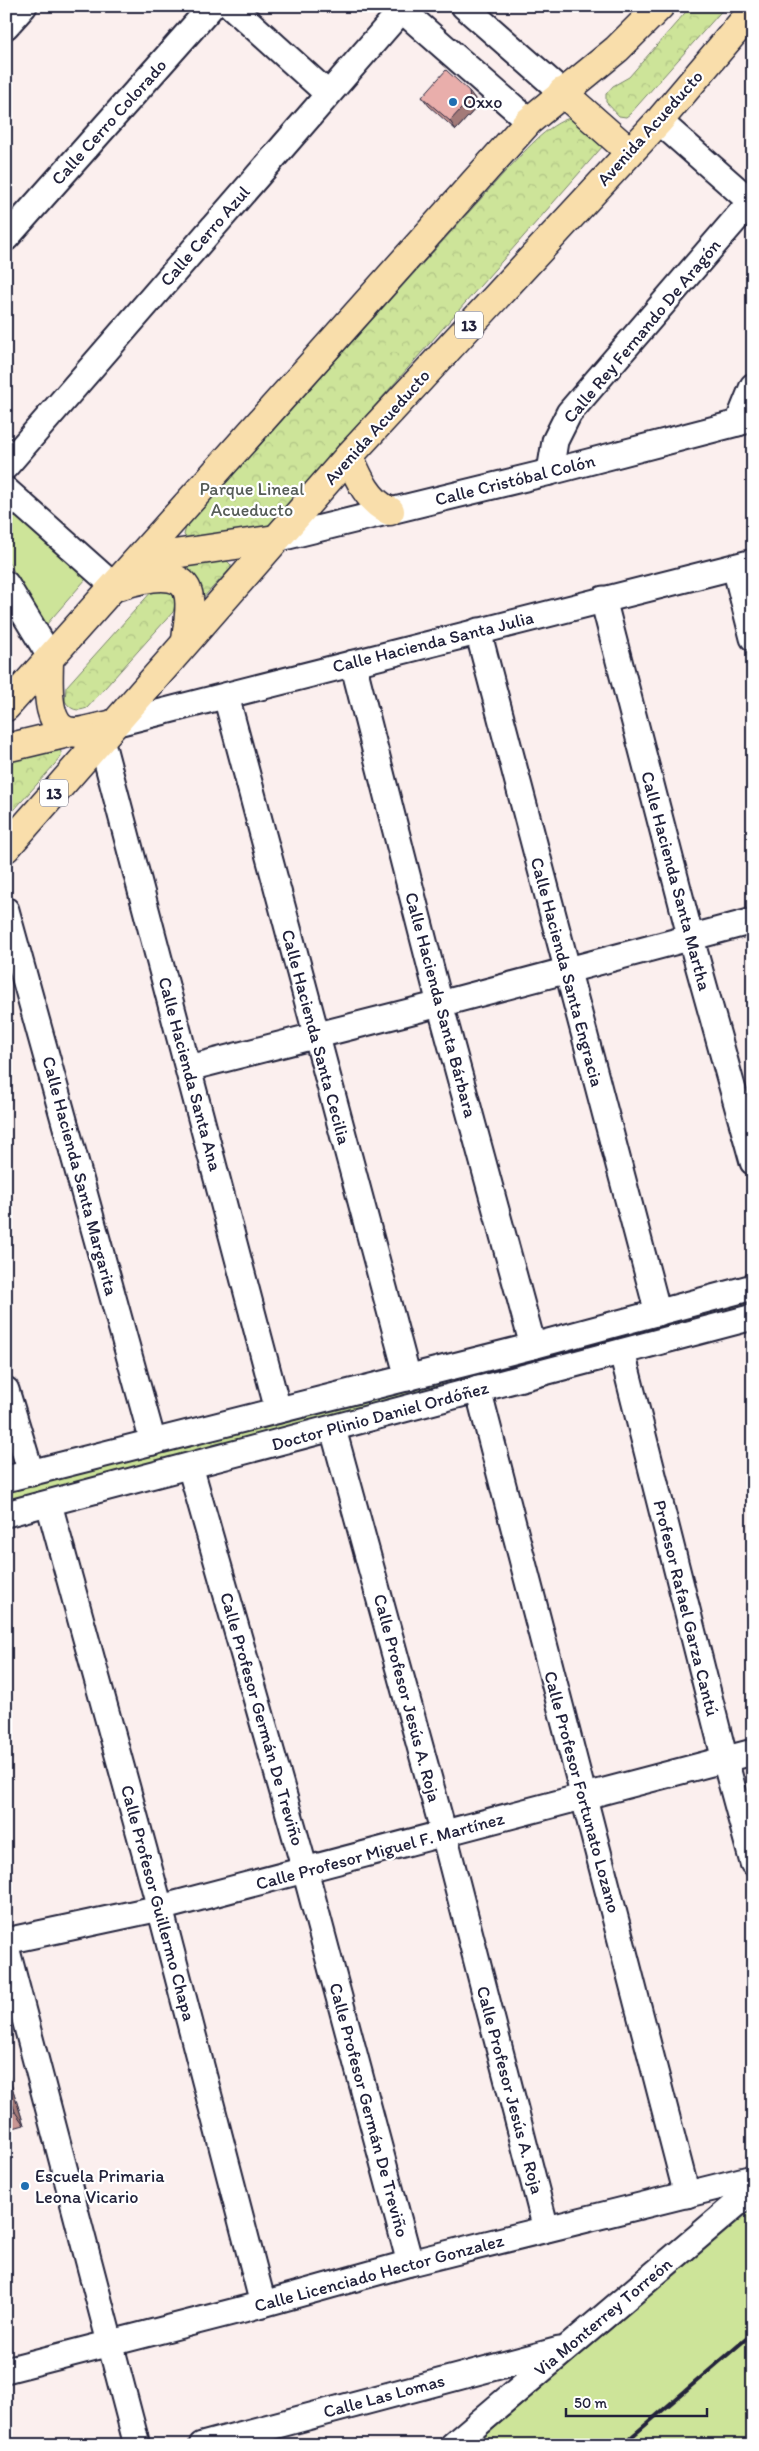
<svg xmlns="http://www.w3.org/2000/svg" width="759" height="2451" viewBox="0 0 759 2451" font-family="Itim,sans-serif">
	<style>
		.green { fill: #cde499; stroke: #78836a }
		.park { fill: url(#park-crowns); stroke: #78836a }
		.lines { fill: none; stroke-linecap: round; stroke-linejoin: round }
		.minor-casing { stroke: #22223b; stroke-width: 29 }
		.major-casing { stroke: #22223b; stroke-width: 31 }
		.minor { stroke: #fff; stroke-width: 25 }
		.major { stroke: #f9deab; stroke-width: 28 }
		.rail { stroke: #22223b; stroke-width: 4 }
		.wall { fill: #c89693; stroke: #22223b }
		.shaded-wall { fill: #a37a78; stroke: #22223b }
		.building { fill: #e9aeab; stroke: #22223b }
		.poi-dot { fill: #1f6fb2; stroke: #fff; stroke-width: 2 }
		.labels { text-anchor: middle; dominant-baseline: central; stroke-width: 4.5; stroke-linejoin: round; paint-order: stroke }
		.shield { fill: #fff; stroke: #646476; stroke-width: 1 }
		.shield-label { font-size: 16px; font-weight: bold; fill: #22223b }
		.poi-label { font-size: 18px; fill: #22223b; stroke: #fff; text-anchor: start }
		.street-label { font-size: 18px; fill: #22223b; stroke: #fff }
		.park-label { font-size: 18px; fill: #555c57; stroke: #fff }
	</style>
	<defs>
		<pattern id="park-crowns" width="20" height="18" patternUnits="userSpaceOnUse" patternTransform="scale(1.25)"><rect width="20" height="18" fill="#cde499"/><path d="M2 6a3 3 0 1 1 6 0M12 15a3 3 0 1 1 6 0" fill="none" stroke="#b0c385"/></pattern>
	</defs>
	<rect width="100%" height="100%" fill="#fbefee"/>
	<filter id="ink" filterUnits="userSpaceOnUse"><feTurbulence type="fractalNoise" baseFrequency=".02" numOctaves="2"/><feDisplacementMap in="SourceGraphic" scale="10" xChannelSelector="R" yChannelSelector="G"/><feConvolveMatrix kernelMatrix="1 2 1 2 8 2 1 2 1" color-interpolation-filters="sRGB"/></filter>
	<g filter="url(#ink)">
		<g class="green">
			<polygon points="6,505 86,579 46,625 6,558"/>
			<polygon points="753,1294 753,1306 6,1501 6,1489"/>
			<polygon points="753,2209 753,2445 476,2445 489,2433"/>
		</g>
		<g class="park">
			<polygon points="691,6 726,6 630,114 626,117 619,116 606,102 606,94 613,86 629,77"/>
			<path d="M573,117l30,29 -340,387 -76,6 -3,-4 2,-8 318,-354c20,-20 42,-49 69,-56z"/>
			<polygon points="226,560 231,565 231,568 197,604 164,563"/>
			<path d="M153,590l18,1 6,7 -4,14 -86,96c-10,4 -16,2 -22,-7l1,-14z"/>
			<polygon points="56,747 60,749 62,756 6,819 6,758"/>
		</g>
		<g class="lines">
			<defs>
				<g id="minor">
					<polyline points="231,6 328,94"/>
					<polyline points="464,6 562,92"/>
					<polyline points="402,10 529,121"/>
					<polyline points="6,26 24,6"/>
					<polyline points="659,121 751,202"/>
					<polyline points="6,238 212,6"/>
					<polyline points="738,423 753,386"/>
					<polyline points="6,466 405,6"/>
					<polyline points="550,472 555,441 569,413 753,199"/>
					<polyline points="6,490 115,587"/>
					<polyline points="276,539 550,472 753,419"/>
					<polyline points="735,567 753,638"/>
					<polyline points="6,584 51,658"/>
					<polyline points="603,599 691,939 753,1162"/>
					<polyline points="478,631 658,1313"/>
					<polyline points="353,663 440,1004 533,1346"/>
					<polyline points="226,696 408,1378"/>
					<polyline points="114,724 753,562"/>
					<polyline points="101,739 278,1410"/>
					<polyline points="6,910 153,1442"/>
					<polyline points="189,1068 440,1004 753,921"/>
					<polyline points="622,1352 725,1760 753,1863"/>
					<polyline points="478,1389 687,2195"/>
					<polyline points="6,1390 31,1473"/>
					<polyline points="333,1429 444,1834 546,2229"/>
					<polyline points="190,1466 305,1870 410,2263"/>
					<polyline points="6,1479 533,1346 753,1287"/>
					<polyline points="49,1504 160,1908 263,2304"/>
					<polyline points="6,1514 753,1317"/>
					<polyline points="6,1941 160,1908 753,1752"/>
					<polyline points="6,1947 137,2445"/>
					<polyline points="6,2370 263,2304 410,2263 753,2178"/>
					<polyline points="202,2445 559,2350"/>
					<polyline points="453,2445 753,2190"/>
				</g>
				<g id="major">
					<polyline points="562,92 630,152"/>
					<path d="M349,456c9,21 19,46 41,55"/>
					<polyline points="140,559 276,539"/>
					<path d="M115,587c20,-6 70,-24 74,11 2,13 -2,29 -3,43"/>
					<path d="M49,660c0,20 -6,74 27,72 12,-1 26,-6 38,-8"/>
					<polyline points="6,707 529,121 617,49 660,6"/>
					<polyline points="6,748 73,732 83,734"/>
					<polyline points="6,848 349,456 659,121 753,10"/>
				</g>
			</defs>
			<use href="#minor" class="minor-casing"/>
			<use href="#major" class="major-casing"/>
			<use href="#minor" class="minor"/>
			<use href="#major" class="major"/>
			<polyline class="rail" points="622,2445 753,2333"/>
		</g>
		<g class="wall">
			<polygon points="469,91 475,99 476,108 456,130 429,106 422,97"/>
			<polygon points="6,2068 24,2125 6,2130"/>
		</g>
		<g class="shaded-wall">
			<polygon points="469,91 475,99 476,108 456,130 450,121"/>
			<polygon points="6,2068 24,2125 15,2112 6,2085"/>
		</g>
		<g class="building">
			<polygon points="446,70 469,91 470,99 450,121 422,97"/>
			<polygon points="6,2085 15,2112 6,2114"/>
		</g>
	</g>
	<g class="poi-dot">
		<circle cx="453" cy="102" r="5"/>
		<circle cx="25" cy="2186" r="5"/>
	</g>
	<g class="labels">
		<g class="shield">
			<rect x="455" y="311.5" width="28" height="27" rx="4"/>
			<rect x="40" y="779.5" width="28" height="27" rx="4"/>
		</g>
		<g class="shield-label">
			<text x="469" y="325">13</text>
			<text x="54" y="793">13</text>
		</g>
		<g class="poi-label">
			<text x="463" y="102">Oxxo</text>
			<text x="35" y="2176">Escuela Primaria<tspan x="35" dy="21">Leona Vicario</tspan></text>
		</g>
		<g class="street-label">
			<text transform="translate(109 122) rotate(-48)">Calle Cerro Colorado</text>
			<text transform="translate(650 128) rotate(-48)">Avenida Acueducto</text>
			<text transform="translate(205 236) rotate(-49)">Calle Cerro Azul</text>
			<text transform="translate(642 331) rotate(-50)">Calle Rey Fernando De Aragón</text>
			<text transform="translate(377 427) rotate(-48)">Avenida Acueducto</text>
			<text transform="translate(515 480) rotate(-14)">Calle Cristóbal Colón</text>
			<text transform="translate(433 642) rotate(-14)">Calle Hacienda Santa Julia</text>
			<text transform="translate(676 881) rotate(75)">Calle Hacienda Santa Martha</text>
			<text transform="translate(567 972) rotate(75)">Calle Hacienda Santa Engracia</text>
			<text transform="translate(441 1005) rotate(75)">Calle Hacienda Santa Bárbara</text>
			<text transform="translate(316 1037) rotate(75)">Calle Hacienda Santa Cecilia</text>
			<text transform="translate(190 1074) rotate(75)">Calle Hacienda Santa Ana</text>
			<text transform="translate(80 1176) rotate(75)">Calle Hacienda Santa Margarita</text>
			<text transform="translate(380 1416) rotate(-15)">Doctor Plinio Daniel Ordóñez</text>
			<text transform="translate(686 1608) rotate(76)">Profesor Rafael Garza Cantú</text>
			<text transform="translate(407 1698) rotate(75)">Calle Profesor Jesús A. Roja</text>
			<text transform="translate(262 1719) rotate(74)">Calle Profesor Germán De Treviño</text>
			<text transform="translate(582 1792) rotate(75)">Calle Profesor Fortunato Lozano</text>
			<text transform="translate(380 1851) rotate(-15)">Calle Profesor Miguel F. Martínez</text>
			<text transform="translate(158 1903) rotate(75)">Calle Profesor Guillermo Chapa</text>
			<text transform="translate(510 2090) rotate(75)">Calle Profesor Jesús A. Roja</text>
			<text transform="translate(369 2110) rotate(75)">Calle Profesor Germán De Treviño</text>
			<text transform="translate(379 2273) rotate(-15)">Calle Licenciado Hector Gonzalez</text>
			<text transform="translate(603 2317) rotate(-40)">Via Monterrey Torreón</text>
			<text transform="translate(384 2396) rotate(-15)">Calle Las Lomas</text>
		</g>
		<g class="park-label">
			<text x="252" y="489">Parque Lineal<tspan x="252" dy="21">Acueducto</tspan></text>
		</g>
	</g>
	<rect width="759" height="2451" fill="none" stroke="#fff" stroke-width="25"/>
	<rect x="12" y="12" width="734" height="2426" fill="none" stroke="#22223b" stroke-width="2" filter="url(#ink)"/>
	<path d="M566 2408v8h141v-8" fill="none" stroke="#22223b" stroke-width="2.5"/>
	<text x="574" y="2408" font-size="15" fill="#22223b" stroke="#ffffff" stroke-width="4" paint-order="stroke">50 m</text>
</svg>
